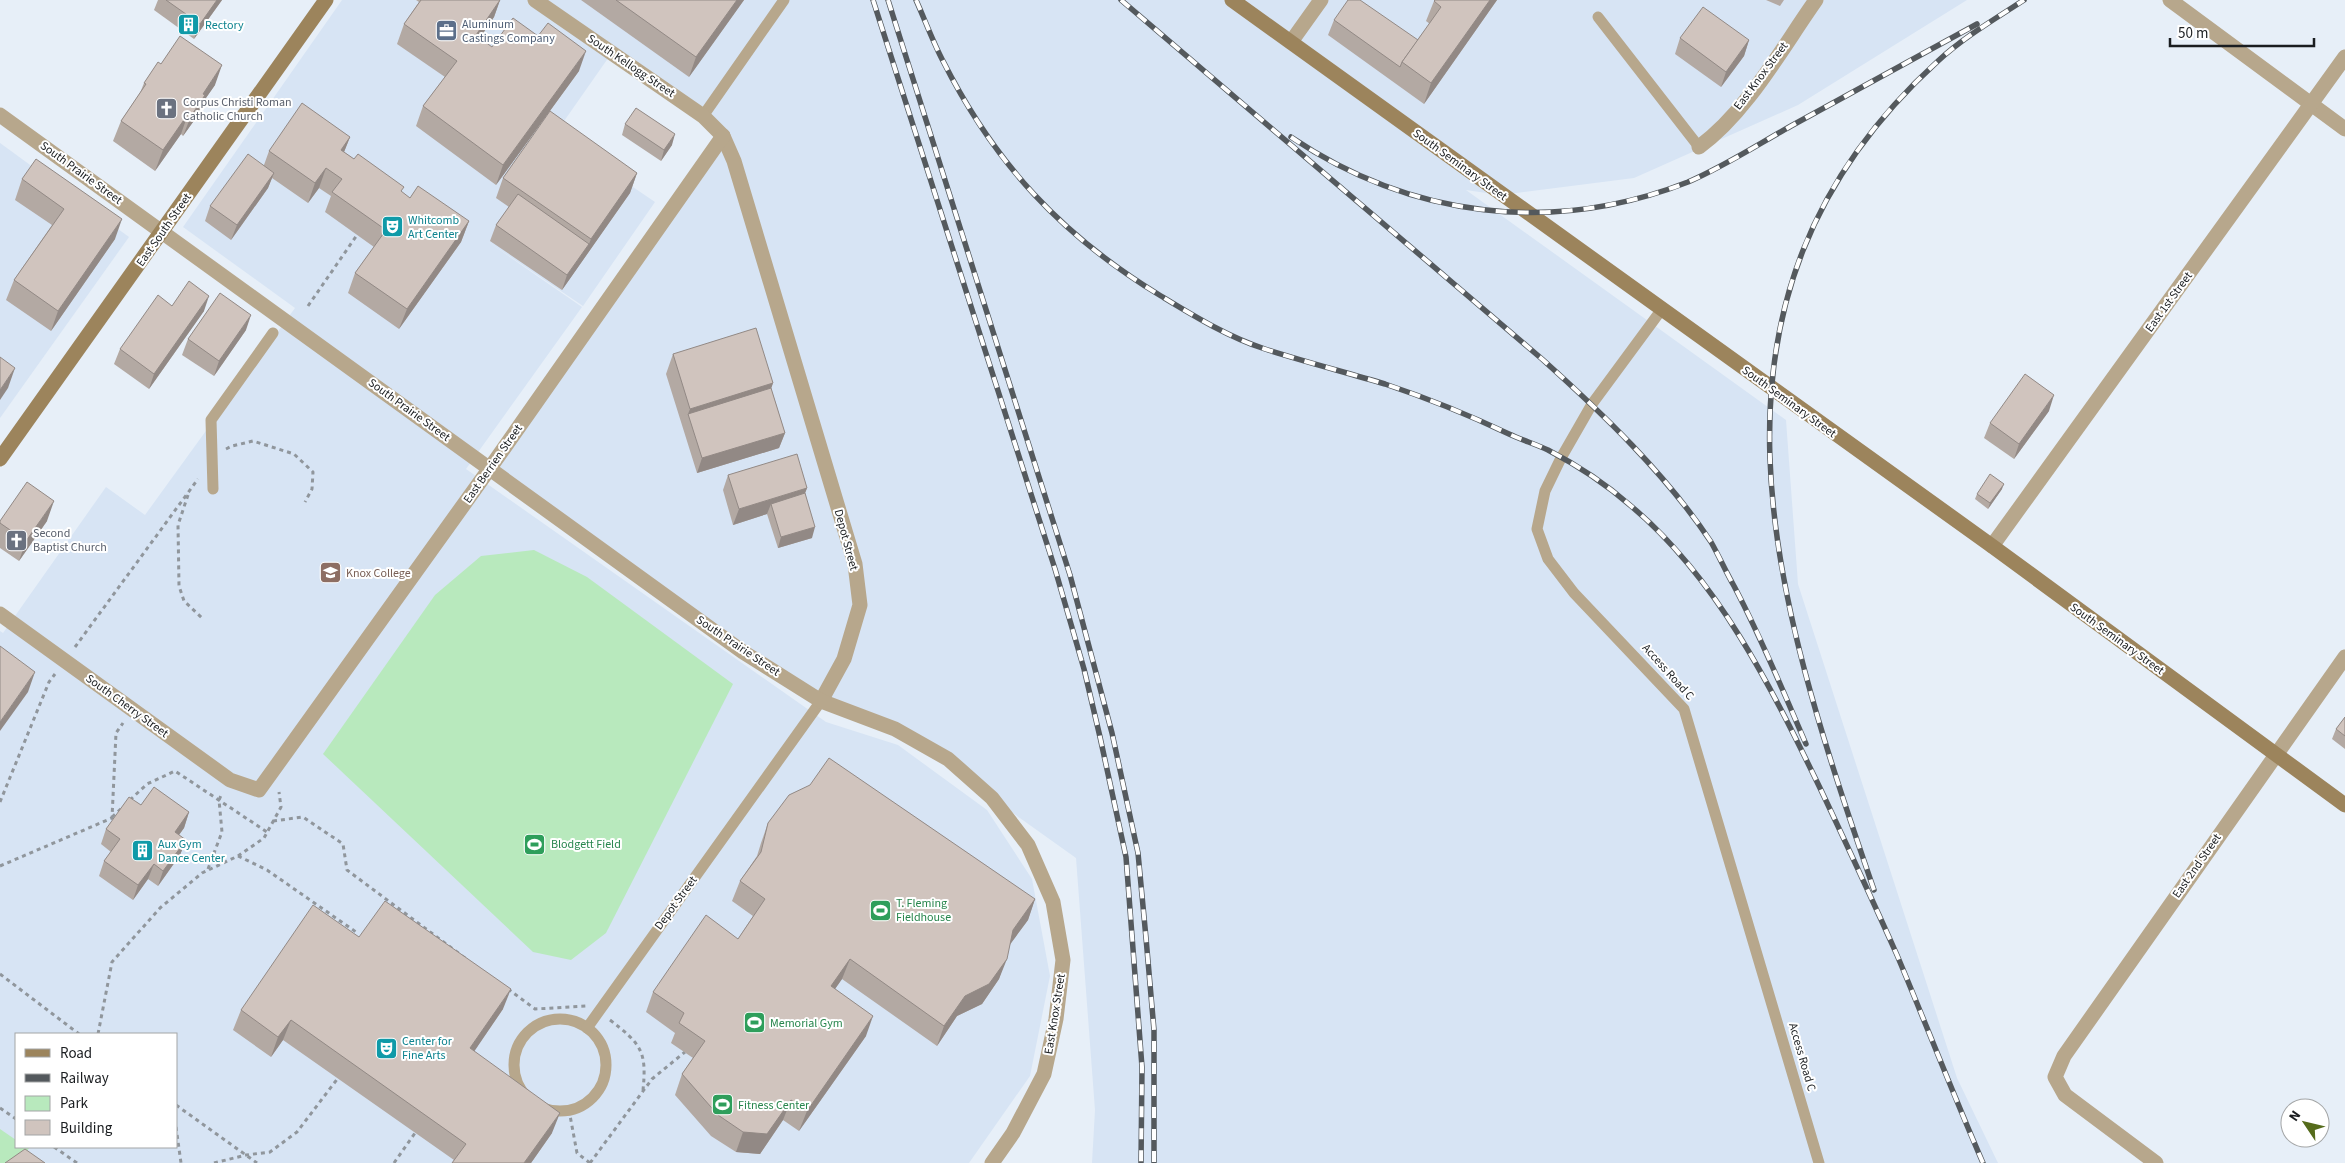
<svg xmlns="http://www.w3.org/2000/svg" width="2345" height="1163" viewBox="0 0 2345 1163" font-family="'Source Sans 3',sans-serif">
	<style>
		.built { fill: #d7e4f4; fill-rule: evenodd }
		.green { fill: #b8e9bd }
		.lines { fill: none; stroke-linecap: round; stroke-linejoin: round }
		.path { stroke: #90969c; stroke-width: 3; stroke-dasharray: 4 4; stroke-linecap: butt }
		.lane { stroke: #b7a78c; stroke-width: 11 }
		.street { stroke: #b7a78c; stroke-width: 15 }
		.secondary { stroke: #9c845c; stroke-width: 15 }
		.rail-casing { stroke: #54595d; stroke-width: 5.5 }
		.rail { stroke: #fff; stroke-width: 4; stroke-dasharray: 11; stroke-linecap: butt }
		.wall { fill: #b3a9a3 }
		.shaded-wall { fill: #928985 }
		.building { fill: #d0c4be; stroke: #928985 }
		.labels { text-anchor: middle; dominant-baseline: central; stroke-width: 4; stroke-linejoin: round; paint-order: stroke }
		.service-label { font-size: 12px; fill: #4e5e75; stroke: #fff; text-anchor: start }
		.culture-label { font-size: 12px; fill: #0d838f; stroke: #fff; text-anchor: start }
		.street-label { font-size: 12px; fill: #1a1d20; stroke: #fff }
		.worship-label { font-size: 12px; fill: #5b616d; stroke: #fff; text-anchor: start }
		.education-label { font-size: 12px; fill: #785e54; stroke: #fff; text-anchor: start }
		.leisure-label { font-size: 12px; fill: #27864d; stroke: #fff; text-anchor: start }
	</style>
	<rect width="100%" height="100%" fill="#e7eff8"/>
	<g class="built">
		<path d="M342,0h1625l-169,105 -164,73 -134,17 -34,-5 320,230 12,164 159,494 41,85h-906l3,-53 -19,-252 -84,-60 -44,-39 -127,-58 -331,-233 233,-332 -112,-82 -56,80 100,68 -72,104 -99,-67 98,68 -116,162 360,253 72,23 89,65 45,69 18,97 -20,100 -61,87h-969v-532l3,2 103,-146 39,28 150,-207 -112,-81zM16,1034h160v113h-160z"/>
		<polygon points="0,143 129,237 0,418"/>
	</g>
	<g class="green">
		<polygon points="534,550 587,577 733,684 606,933 571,960 533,952 323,754 435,595 481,556"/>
		<polygon points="0,1129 16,1140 16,1147 29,1148 20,1163 0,1163"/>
	</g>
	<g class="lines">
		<g class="path">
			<polyline points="308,306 357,235"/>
			<polyline points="226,449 232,446 253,441 294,454 313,472 312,489 305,502"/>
			<polyline points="188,495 178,525 179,586 184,601 203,619"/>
			<polyline points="75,647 198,479"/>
			<polyline points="130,800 147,784 175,771 267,832"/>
			<polyline points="0,802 49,682 55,674"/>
			<polyline points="112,817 122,808"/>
			<polyline points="273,821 303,817 343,844 347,870 465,958"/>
			<polyline points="238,856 267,870 356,932 353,936"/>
			<polyline points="0,866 112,818 116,733 123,723"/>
			<polyline points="208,869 222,832 219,800 222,793"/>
			<polyline points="0,974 79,1034"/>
			<polyline points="508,989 535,1009 586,1006"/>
			<path d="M610,1020c31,24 37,31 33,70"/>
			<polyline points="98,1034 112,962 160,908 202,873 238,856 264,838 281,807 279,792"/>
			<polyline points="176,1105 257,1163"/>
			<polyline points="0,1108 16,1119"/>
			<polyline points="569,1110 577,1153 590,1163"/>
			<polyline points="176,1127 181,1163"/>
			<polyline points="54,1147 77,1163"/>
			<polyline points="214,1163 246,1155 270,1152 297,1132 338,1078"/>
			<polyline points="394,1163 415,1133"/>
			<polyline points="590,1163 652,1079 685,1052"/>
		</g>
		<g class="lane">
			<polyline points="1598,17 1699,147"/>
			<polyline points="703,116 784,0"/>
			<polyline points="1662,309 1592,404 1561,458 1545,491 1537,529 1548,559 1574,593 1684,709 1819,1163"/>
			<polyline points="213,489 211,420 273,333"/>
			<circle cx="560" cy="1065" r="46"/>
			<polyline points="587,1028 821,701"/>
		</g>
		<g class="street">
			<polyline points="535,0 703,116 723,136 734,161 855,564 860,605 844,659 821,701"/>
			<polyline points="2170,0 2345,129"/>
			<polyline points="1291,42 1321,0"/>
			<polyline points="0,115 743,652 821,701 895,729 948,759 992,798 1028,845 1053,902 1063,960 1056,1019 1044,1074 1013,1133 992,1163"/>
			<path d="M1699,147c48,-35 83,-99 117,-147"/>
			<polyline points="1992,546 2345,57"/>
			<polyline points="0,614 230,780 259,790 490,468 723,136"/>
			<polyline points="2156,1163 2065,1095 2055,1077 2064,1056 2345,657"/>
		</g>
		<g class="secondary">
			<polyline points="1232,0 1992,546 2345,805"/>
			<polyline points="0,459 326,0"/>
		</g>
		<defs>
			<g id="rail">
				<polyline points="873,0 1055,569 1084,669 1100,737 1126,857 1142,1067 1141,1163"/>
				<polyline points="888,0 1070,575 1112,733 1138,853 1146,938 1154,1030 1154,1163"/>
				<path d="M916,0c9,20 17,42 27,61 52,103 119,175 218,235 33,20 67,41 104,53 40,13 80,23 120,35 42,14 84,31 124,50 13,6 26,10 39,16 29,15 58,34 83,56 87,73 140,181 189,282 26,55 52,111 77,167 29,69 56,139 86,208"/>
				<path d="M1121,0l421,359c60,54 124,115 169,183 8,14 15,30 23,44 27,51 49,105 72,158"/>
				<path d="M1291,137c120,81 262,98 397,45 35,-15 69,-37 103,-56 62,-34 124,-68 186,-102"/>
				<path d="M1874,890c-100,-291 -199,-590 64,-829 26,-24 57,-42 86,-61"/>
			</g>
		</defs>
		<use href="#rail" class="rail-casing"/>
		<use href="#rail" class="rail"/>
	</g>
	<g class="wall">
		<polygon points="158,0 222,0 194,39 154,10"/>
		<polygon points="416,0 500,0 494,17 480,38 492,47 579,71 496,185 416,126 423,106 445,77 397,44 404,24 419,2"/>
		<polygon points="581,0 744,0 689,77"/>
		<polygon points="1497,0 1424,104 1328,35 1334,20 1417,40 1430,24 1426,21 1434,1"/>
		<polygon points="1766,0 1784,0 1780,6"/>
		<polygon points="1680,38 1749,40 1744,56 1721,87 1675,54"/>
		<polygon points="161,64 215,85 201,105 198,115 183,136 181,134 155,171 113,141 121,121 140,93 144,83"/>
		<polygon points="625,124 672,145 661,161 622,135"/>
		<polygon points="350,137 344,152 410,198 469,221 461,242 399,329 348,293 355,273 374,247 325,212 331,196 319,188 308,203 272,178 268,188 231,240 205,221 210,206 264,165 269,151"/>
		<polygon points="637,173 630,193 562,290 490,241 496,225 509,207 496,198 503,178"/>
		<polygon points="22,179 115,239 51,331 6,300 14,280 52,225 15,200"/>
		<polygon points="172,306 204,311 149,389 114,364 120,349"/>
		<polygon points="246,330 214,376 182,355 188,339"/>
		<polygon points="673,354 773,383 771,388 785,433 779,448 697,473 666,374"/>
		<polygon points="2049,411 2014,459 1984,438 1990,423"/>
		<polygon points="728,475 807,488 805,493 812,538 778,548 767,514 733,525 723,490"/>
		<polygon points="2002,489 1988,509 1975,499 1977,494"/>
		<polygon points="0,521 47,521 19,561 0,548"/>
		<polygon points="2345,717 2345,749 2332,739 2336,729"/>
		<polygon points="141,805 189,812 184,828 179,835 186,840 180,855 158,886 148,879 133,900 99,876 104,861 111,852 101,844 106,829"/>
		<polygon points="768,823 1035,899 1028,920 1010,944 999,979 982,1004 957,1016 937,1046 842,979 835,989 866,1036 799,1131 783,1120 760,1154 736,1152 711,1136 675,1095 682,1074 693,1058 671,1043 675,1033 646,1012 653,992 738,939 753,916 732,901 740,881 757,856 761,843"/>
		<polygon points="359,937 503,1009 474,1051 552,1133 531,1163 452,1163 454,1160 283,1040 271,1057 233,1030 241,1010"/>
	</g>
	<g class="shaded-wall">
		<polygon points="217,0 222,0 194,39 200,24"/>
		<polygon points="500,0 494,17 468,55 476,35"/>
		<polygon points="737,0 744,0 689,77 696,57"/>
		<polygon points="1490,0 1497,0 1424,104 1431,83"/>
		<polygon points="1749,40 1744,56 1721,87 1726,72"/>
		<polygon points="586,51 579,71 496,185 503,165"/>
		<polygon points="222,65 215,85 201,105 198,115 183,136 191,116 203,94"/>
		<polygon points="188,114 181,134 155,171 163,150"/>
		<polygon points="675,134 672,145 661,161 664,150"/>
		<polygon points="350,137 342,157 341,150"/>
		<polygon points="326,168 319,188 308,203 315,183"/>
		<polygon points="274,173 268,188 231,240 237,225"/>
		<polygon points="637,173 630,193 562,290 567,275 589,244 591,239"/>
		<polygon points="122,219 115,239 51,331 58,311"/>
		<polygon points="469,221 461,242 399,329 407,309"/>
		<polygon points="209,296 204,311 149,389 154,374"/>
		<polygon points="251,315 246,330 214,376 219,361"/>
		<polygon points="15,368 8,388 0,400 0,390"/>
		<polygon points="773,383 766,404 688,414 690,409"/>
		<polygon points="2054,395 2049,411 2014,459 2019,444"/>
		<polygon points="785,433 779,448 697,473 702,458"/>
		<polygon points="2004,484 2002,489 1988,509 1990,503"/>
		<polygon points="807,488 801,504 771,504 767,514 733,525 739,509"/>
		<polygon points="54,501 47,521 19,561 26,541"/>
		<polygon points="815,527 812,538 778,548 781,537"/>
		<polygon points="35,672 28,692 0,731 0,722"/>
		<polygon points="189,812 184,828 170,847 175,832"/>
		<polygon points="186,840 180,855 158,886 163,871"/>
		<polygon points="154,864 148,879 133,900 138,885"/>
		<polygon points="1035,899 1028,920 1006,950 1013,930"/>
		<polygon points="850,959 842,979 823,1006 831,986"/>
		<polygon points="1007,959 999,979 982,1004 957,1016 937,1046 944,1026 965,996"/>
		<polygon points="511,989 503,1009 463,1068 470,1048"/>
		<polygon points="873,1016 866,1036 799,1131 807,1111"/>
		<polygon points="291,1020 283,1040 271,1057 278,1037"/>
		<polygon points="791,1100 783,1120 760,1154 736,1152 743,1132"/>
		<polygon points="560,1113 552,1133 531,1163 524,1163"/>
	</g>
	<g class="building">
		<polygon points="166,0 217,0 200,24"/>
		<polygon points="421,0 500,0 476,35 492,47 513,18 538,36 548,23 586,51 503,165 423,106 457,61 404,24"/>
		<polygon points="616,0 737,0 696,57"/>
		<polygon points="1348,0 1360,0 1418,40 1402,62 1400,67 1334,20"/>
		<polygon points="1435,0 1490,0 1431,83 1402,62 1441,7 1434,1"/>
		<polygon points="1703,7 1749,40 1726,72 1680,38"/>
		<polygon points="180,36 222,65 203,94 205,95 191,116 188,114 163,150 121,121 146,84 144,83 158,62 161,64"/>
		<polygon points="302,103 350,137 341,150 354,159 358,154 404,187 401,191 410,198 418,186 469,221 407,309 355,273 386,230 332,192 342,179 326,168 315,183 269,151"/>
		<polygon points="636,108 675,134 664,150 625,124"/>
		<polygon points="550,111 637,173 591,239 503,178"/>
		<polygon points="248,154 274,173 237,225 210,206"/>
		<polygon points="36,159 122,219 58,311 14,280 64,209 22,179"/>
		<polygon points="518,194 589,244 567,275 496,225"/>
		<polygon points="189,281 209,296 154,374 120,349 158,295 172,306"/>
		<polygon points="220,293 251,315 219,361 188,339"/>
		<polygon points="756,328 773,383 690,409 673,354"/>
		<polygon points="0,357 15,368 0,390"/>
		<polygon points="2025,374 2054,395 2019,444 1990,423"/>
		<polygon points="771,388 785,433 702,458 688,414"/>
		<polygon points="797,454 807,488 739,509 728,475"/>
		<polygon points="1990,474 2004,484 1990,503 1977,494"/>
		<polygon points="27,482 54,501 26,541 0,523 0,521"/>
		<polygon points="805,493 815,527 781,537 771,504"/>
		<polygon points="0,646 35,672 0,722"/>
		<polygon points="2345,717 2345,736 2336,729"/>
		<polygon points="829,758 1035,899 1013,930 1007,959 989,984 965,996 944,1026 850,959 831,986 873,1016 807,1111 791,1100 767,1134 743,1132 718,1115 682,1074 705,1041 679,1023 684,1013 653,992 706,915 738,939 765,899 740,881 761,852 768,823 789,795 810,785"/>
		<polygon points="154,787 189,812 175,832 186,840 163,871 154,864 138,885 104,861 120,839 106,829 129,797 141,805"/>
		<polygon points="385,901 511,989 470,1048 560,1113 524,1163 452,1163 466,1144 291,1020 278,1037 241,1010 313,905 359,937"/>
		<polygon points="25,1149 45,1163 5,1163"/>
	</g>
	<defs>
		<symbol id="building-square" viewBox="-11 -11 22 22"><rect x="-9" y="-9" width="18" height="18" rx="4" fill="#0f9aa8" stroke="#fff"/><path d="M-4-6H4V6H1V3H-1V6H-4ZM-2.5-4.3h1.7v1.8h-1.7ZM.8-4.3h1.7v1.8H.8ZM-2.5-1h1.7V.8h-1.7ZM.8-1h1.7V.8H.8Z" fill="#fff"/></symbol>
		<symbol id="office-square" viewBox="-11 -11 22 22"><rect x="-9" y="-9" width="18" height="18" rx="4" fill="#5c6f8a" stroke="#fff"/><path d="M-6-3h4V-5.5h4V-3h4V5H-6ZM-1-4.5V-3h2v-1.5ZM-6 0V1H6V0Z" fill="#fff"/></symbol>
		<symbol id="church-square" viewBox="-11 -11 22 22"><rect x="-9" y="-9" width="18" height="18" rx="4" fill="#6b7280" stroke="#fff"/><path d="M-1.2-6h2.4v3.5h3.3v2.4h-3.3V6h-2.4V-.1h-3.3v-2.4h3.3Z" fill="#fff"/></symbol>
		<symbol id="theatre-square" viewBox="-11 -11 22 22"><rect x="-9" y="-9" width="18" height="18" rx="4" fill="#0f9aa8" stroke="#fff"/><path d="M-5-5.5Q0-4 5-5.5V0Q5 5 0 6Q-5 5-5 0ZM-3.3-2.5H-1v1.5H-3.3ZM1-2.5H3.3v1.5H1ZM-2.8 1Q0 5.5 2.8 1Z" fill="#fff"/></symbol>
		<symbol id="university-square" viewBox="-11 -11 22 22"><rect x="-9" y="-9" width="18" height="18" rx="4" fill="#8d6e63" stroke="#fff"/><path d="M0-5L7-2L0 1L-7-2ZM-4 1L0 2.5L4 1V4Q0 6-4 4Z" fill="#fff"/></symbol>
		<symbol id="stadium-square" viewBox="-11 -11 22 22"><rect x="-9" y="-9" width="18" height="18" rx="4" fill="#2e9e5b" stroke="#fff"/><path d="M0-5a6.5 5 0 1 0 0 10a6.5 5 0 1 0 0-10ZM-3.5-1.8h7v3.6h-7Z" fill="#fff"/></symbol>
	</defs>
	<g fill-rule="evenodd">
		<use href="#building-square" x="176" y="12" width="25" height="25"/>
		<use href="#office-square" x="434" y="18" width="25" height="25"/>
		<use href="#church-square" x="154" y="96" width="25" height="25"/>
		<use href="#theatre-square" x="380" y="214" width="25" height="25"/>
		<use href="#church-square" x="4" y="528" width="25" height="25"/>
		<use href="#university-square" x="318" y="560" width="25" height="25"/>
		<use href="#stadium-square" x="522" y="832" width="25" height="25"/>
		<use href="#building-square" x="130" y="838" width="25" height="25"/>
		<use href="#stadium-square" x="868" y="898" width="25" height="25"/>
		<use href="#stadium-square" x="742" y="1010" width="25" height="25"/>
		<use href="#theatre-square" x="374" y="1036" width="25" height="25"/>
		<use href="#stadium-square" x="710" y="1092" width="25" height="25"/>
	</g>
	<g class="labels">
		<g class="service-label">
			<text x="462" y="24">Aluminum<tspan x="462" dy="14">Castings Company</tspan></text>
		</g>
		<g class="culture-label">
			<text x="205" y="25">Rectory</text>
			<text x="408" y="220">Whitcomb<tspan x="408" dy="14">Art Center</tspan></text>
			<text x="158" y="844">Aux Gym<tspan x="158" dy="14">Dance Center</tspan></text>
			<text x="402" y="1041">Center for<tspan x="402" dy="14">Fine Arts</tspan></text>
		</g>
		<g class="street-label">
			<text transform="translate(631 66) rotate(34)">South Kellogg Street</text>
			<text transform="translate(1761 76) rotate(-53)">East Knox Street</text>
			<text transform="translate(1460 165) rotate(36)">South Seminary Street</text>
			<text transform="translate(81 173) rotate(36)">South Prairie Street</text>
			<text transform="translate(164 230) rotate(-55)">East South Street</text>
			<text transform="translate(2169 302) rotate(-54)">East 1st Street</text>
			<text transform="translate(1789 402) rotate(36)">South Seminary Street</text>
			<text transform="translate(409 410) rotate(36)">South Prairie Street</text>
			<text transform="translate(493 464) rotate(-55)">East Berrien Street</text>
			<text transform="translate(846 540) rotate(75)">Depot Street</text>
			<text transform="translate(2117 639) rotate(36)">South Seminary Street</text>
			<text transform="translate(738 646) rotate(34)">South Prairie Street</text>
			<text transform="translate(1668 672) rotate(48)">Access Road C</text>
			<text transform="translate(127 706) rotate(36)">South Cherry Street</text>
			<text transform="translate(2197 866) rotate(-55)">East 2nd Street</text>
			<text transform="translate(676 903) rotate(-54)">Depot Street</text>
			<text transform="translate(1055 1014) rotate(-81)">East Knox Street</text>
			<text transform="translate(1802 1057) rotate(74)">Access Road C</text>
		</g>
		<g class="worship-label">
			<text x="183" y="102">Corpus Christi Roman<tspan x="183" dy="14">Catholic Church</tspan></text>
			<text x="33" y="533">Second<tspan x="33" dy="14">Baptist Church</tspan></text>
		</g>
		<g class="education-label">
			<text x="346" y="573">Knox College</text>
		</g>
		<g class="leisure-label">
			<text x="551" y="844">Blodgett Field</text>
			<text x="896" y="903">T. Fleming<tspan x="896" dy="14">Fieldhouse</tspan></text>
			<text x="770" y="1023">Memorial Gym</text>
			<text x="738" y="1105">Fitness Center</text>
		</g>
	</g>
	<rect x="15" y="1033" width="162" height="115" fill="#ffffff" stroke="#a3a5a6"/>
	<rect x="25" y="1049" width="25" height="8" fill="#9c845c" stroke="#a3a5a6"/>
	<text x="60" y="1058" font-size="15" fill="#1a1d20">Road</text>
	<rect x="25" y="1074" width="25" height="8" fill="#54595d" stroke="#a3a5a6"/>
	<text x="60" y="1083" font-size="15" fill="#1a1d20">Railway</text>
	<rect x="25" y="1096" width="25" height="15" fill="#b8e9bd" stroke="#a3a5a6"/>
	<text x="60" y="1108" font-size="15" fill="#1a1d20">Park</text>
	<rect x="25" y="1120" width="25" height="15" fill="#d0c4be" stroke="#a3a5a6"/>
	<text x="60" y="1133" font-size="15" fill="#1a1d20">Building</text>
	<g transform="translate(2305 1123) rotate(305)"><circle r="24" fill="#ffffff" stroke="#a3a5a6"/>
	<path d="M0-4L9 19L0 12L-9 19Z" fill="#556b1b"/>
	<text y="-8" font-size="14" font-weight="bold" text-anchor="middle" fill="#1a1d20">N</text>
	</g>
	<path d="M2170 38v8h144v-8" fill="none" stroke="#1a1d20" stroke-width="2.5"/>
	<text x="2178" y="38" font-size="15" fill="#1a1d20" stroke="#ffffff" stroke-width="4" paint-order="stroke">50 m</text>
</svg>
